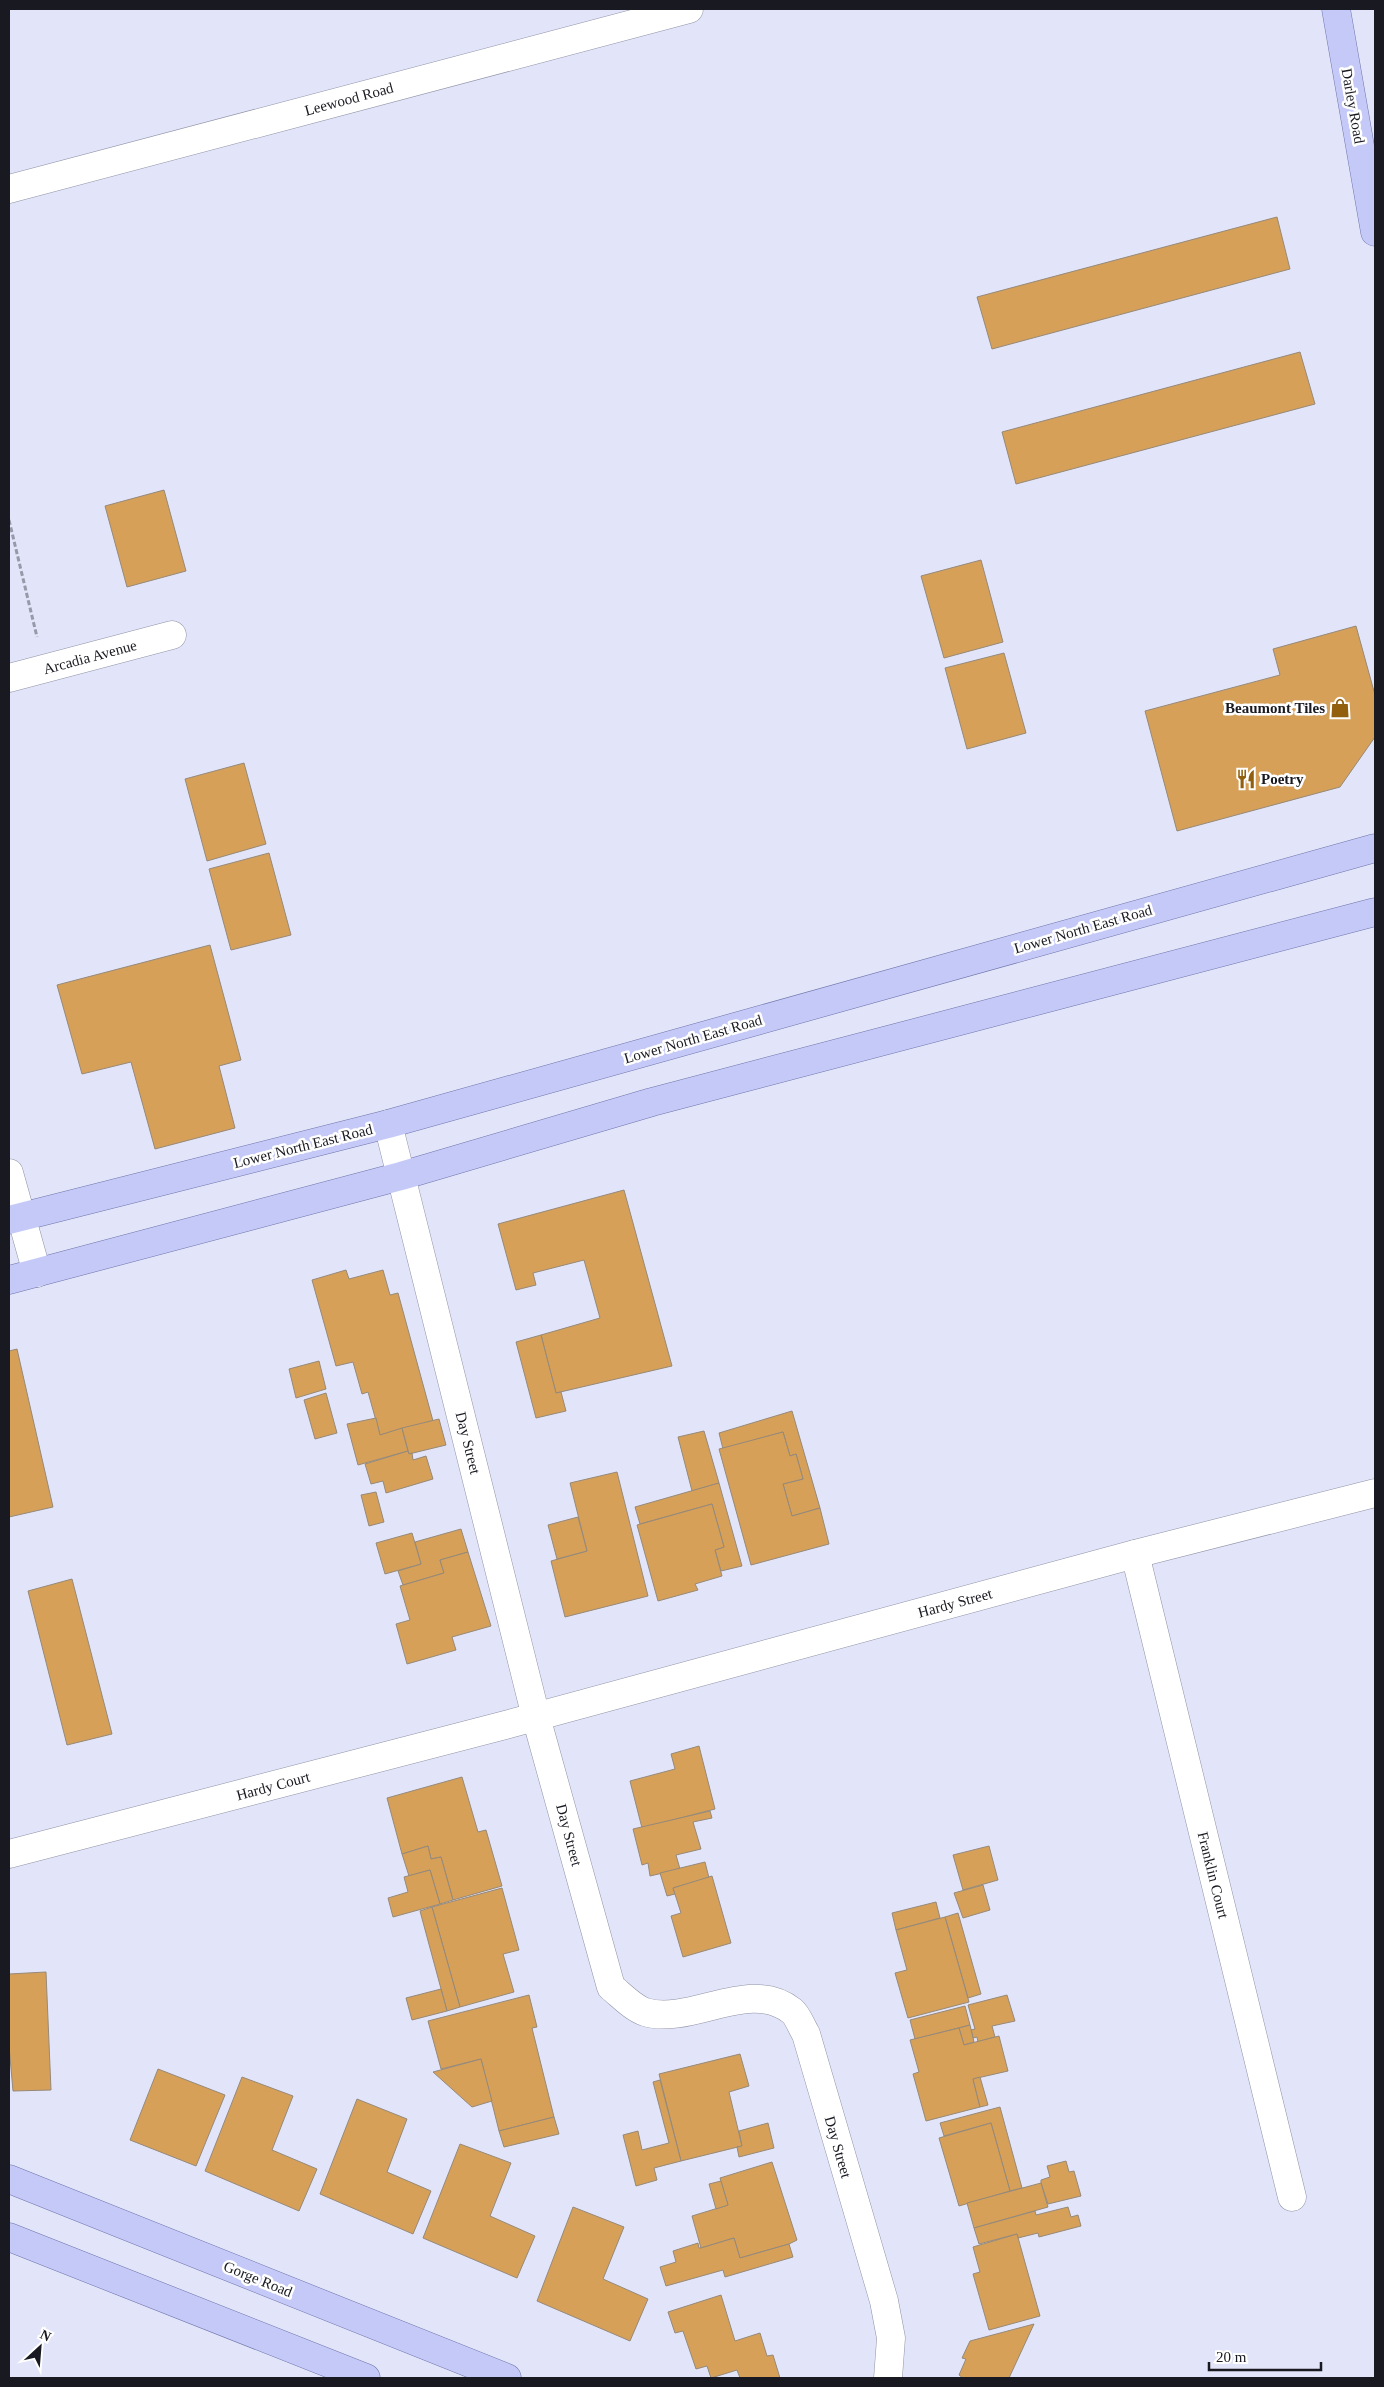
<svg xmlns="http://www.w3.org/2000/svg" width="1384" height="2387" viewBox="0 0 1384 2387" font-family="'Times New Roman',serif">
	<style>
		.building { fill: #d6a059; stroke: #968979 }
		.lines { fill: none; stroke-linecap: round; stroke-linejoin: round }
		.minor-casing { stroke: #9093a6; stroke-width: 29 }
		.major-casing { stroke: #6f74aa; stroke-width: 29 }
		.path { stroke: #9799a8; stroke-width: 3; stroke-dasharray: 5 2.5; stroke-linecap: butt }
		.minor { stroke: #fff; stroke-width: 28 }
		.major { stroke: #c4c9f8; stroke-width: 28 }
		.labels { text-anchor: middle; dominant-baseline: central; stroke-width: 5; stroke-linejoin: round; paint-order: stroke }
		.street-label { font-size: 15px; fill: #191a21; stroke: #fff }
		.poi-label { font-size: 15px; font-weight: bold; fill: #191a21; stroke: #fff; text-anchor: end }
	</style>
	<rect width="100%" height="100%" fill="#e2e5f9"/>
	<g class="building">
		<polygon points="1277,217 1290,269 992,349 977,297"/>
		<polygon points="1300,352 1315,404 1016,484 1002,432"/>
		<polygon points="164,490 186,571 127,587 105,506"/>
		<polygon points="981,560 1003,642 944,658 921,576"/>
		<polygon points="1356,626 1375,695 1375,737 1340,787 1177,831 1145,711 1280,675 1273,649"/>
		<polygon points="1004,653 1026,733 967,749 945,668"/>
		<polygon points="244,763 266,844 207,861 185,779"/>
		<polygon points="269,853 291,935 231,950 209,869"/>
		<polygon points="210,945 241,1060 219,1066 235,1128 155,1149 131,1062 82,1074 57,985"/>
		<polygon points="624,1190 672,1366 556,1393 541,1335 600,1318 584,1260 533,1273 536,1285 516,1290 498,1224"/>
		<polygon points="346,1270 349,1279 383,1270 390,1295 398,1293 433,1421 380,1435 368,1392 362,1394 353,1362 336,1366 312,1280"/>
		<polygon points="541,1335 556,1393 561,1392 566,1411 536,1418 516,1342"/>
		<polygon points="17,1349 53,1507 9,1517 9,1351"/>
		<polygon points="319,1361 326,1389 296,1398 289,1369"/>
		<polygon points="326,1393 337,1433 315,1439 304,1400"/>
		<polygon points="792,1411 820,1508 792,1516 783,1484 803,1479 796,1454 790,1456 783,1432 723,1449 719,1433"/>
		<polygon points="376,1418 380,1435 402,1428 408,1451 358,1465 347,1424"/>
		<polygon points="439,1419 446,1445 409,1454 402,1428"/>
		<polygon points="704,1431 719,1483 692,1491 678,1437"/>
		<polygon points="783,1432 790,1456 796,1454 803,1479 783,1484 792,1516 820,1508 829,1544 751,1565 719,1449"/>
		<polygon points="408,1451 409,1454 412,1453 413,1460 426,1456 433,1479 386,1493 383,1481 371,1484 365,1464"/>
		<polygon points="617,1472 648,1596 565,1617 551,1561 587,1551 570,1483"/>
		<polygon points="719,1483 742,1566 721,1571 715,1550 724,1547 712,1504 640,1524 635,1507"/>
		<polygon points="376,1492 384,1522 369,1526 361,1495"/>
		<polygon points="712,1504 724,1547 715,1550 722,1576 695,1584 698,1590 658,1601 637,1525"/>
		<polygon points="578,1517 587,1551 557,1559 548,1525"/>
		<polygon points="461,1529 468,1552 440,1560 444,1573 403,1585 398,1571 421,1564 415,1542"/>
		<polygon points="412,1533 421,1564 385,1574 376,1543"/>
		<polygon points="468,1552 491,1626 452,1637 456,1650 407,1664 396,1624 410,1620 400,1586 444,1573 440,1560"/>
		<polygon points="72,1579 112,1734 67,1745 28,1591"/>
		<polygon points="699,1746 715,1809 642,1828 630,1781 675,1769 671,1754"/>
		<polygon points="462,1777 478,1832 486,1830 502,1886 453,1900 441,1857 431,1859 428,1846 402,1854 387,1798"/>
		<polygon points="710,1811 712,1818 693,1822 701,1849 676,1855 680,1869 650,1876 648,1863 642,1865 633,1829"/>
		<polygon points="428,1846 431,1859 441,1857 453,1900 440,1904 430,1870 409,1876 402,1854"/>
		<polygon points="989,1846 998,1880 963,1890 953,1855"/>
		<polygon points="705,1862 709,1878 673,1888 675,1894 667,1896 660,1873"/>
		<polygon points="430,1870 440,1904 393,1917 388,1898 408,1892 404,1877"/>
		<polygon points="712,1876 731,1943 683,1957 671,1916 681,1913 673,1888"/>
		<polygon points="983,1885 990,1910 963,1918 954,1893"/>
		<polygon points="502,1888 519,1950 503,1954 514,1992 460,2007 432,1907"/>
		<polygon points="936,1902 940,1918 896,1930 892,1913"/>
		<polygon points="432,1907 460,2007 447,2011 420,1911"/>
		<polygon points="958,1913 981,1994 968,1998 945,1917"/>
		<polygon points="945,1917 969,2002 908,2018 895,1973 907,1970 896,1930"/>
		<polygon points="46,1972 51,2090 13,2091 9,2046 9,1974"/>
		<polygon points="441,1989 447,2011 412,2020 406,1998"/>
		<polygon points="529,1995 537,2027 532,2028 554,2117 499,2131 481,2059 441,2069 428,2021"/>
		<polygon points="1007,1995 1015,2021 992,2026 995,2037 978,2042 977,2037 973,2038 971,2030 975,2029 968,2005"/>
		<polygon points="965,2006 970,2025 915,2039 910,2020"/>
		<polygon points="970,2025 974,2042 964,2045 959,2028"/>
		<polygon points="959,2028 964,2045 999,2036 1008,2071 973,2079 980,2107 926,2121 913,2074 919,2072 910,2040"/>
		<polygon points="740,2054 749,2086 729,2092 742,2146 681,2161 659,2074"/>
		<polygon points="481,2059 492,2101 472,2107 433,2072"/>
		<polygon points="158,2069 225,2095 196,2166 130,2140"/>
		<polygon points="242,2077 293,2096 272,2150 317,2169 299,2211 205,2171"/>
		<polygon points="980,2077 988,2105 980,2107 973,2079"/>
		<polygon points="660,2080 681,2161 654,2168 657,2180 636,2186 623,2135 638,2131 642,2150 669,2143 653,2082"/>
		<polygon points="357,2099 407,2119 387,2172 431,2191 413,2234 320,2194"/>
		<polygon points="1000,2107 1022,2188 1010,2191 991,2123 944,2136 940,2123"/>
		<polygon points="554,2117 559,2134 504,2147 499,2131"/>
		<polygon points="768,2123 774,2148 739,2157 737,2147 742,2146 739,2131"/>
		<polygon points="991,2123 1010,2191 959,2206 939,2138"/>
		<polygon points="460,2144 511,2163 490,2216 535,2236 517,2278 423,2238"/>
		<polygon points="1066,2161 1069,2172 1074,2171 1081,2196 1048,2204 1041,2183 1041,2180 1050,2177 1047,2166"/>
		<polygon points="772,2162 797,2240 789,2244 740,2258 734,2238 701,2248 692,2216 728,2205 720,2178"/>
		<polygon points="721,2181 728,2205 716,2209 709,2184"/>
		<polygon points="1041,2183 1048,2207 974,2228 967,2203"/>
		<polygon points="573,2207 624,2227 603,2279 648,2299 630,2341 537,2301"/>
		<polygon points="1068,2207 1071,2217 1078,2215 1081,2226 1039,2237 1038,2233 1018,2238 1017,2234 979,2244 974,2228 1035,2211 1036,2215"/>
		<polygon points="1017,2234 1040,2316 989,2330 973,2274 980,2272 973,2247"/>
		<polygon points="734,2238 740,2258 789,2244 793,2257 725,2277 723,2270 666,2286 660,2267 676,2262 673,2251 698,2243 699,2248 701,2248"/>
		<polygon points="721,2295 735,2341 760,2333 767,2356 773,2355 780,2378 740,2378 737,2370 711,2378 707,2366 696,2369 683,2331 675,2333 668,2312"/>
		<polygon points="1034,2324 1009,2378 963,2378 959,2375 966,2359 962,2358 970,2341"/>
	</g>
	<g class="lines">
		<defs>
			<g id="minor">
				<polyline points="9,189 689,9"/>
				<polyline points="9,678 172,635"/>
				<path d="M388,1124l148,593 75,270c10,8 22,21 34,25 46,14 105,-35 147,-1 6,5 10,17 14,23l78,267 7,37 -3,40"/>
				<polyline points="9,1173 37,1273"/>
				<polyline points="1135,1554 1292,2197"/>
				<polyline points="9,1854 509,1724 1135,1554 1375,1493"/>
			</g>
			<g id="major">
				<polyline points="1336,9 1375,232"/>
				<polyline points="9,1220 388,1124 1375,848"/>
				<polyline points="9,1280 401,1176 652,1102 1375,912"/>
				<polyline points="9,2179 507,2378"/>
				<polyline points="9,2237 366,2378"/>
			</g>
		</defs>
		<use href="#minor" class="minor-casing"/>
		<use href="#major" class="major-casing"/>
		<polyline class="path" points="9,520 37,637"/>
		<use href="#minor" class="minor"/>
		<use href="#major" class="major"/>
	</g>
	<defs>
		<symbol id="shop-bare" viewBox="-9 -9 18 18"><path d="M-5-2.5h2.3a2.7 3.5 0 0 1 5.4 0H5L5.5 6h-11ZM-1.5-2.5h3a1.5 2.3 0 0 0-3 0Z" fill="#915f0e" stroke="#fff" stroke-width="2.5" paint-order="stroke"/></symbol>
		<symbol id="restaurant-bare" viewBox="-9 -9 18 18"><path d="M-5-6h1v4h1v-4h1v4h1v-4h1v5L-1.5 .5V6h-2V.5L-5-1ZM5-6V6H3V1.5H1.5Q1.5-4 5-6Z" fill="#915f0e" stroke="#fff" stroke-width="2.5" paint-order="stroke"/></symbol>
	</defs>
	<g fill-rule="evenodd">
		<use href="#shop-bare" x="1326" y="694" width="28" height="28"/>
		<use href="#restaurant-bare" x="1232" y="765" width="28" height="28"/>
	</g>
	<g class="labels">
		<g class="street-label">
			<text transform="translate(349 99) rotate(-15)">Leewood Road</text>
			<text transform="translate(1353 106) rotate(80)">Darley Road</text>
			<text transform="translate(90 657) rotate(-15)">Arcadia Avenue</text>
			<text transform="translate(1083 929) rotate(-16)">Lower North East Road</text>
			<text transform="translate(693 1039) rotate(-16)">Lower North East Road</text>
			<text transform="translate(303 1146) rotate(-14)">Lower North East Road</text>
			<text transform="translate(468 1443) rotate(76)">Day Street</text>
			<text transform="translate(955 1603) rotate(-15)">Hardy Street</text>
			<text transform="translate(273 1786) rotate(-15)">Hardy Court</text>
			<text transform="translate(569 1835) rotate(75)">Day Street</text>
			<text transform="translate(1213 1875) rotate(76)">Franklin Court</text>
			<text transform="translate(838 2147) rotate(74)">Day Street</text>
			<text transform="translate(258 2279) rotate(22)">Gorge Road</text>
		</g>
		<g class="poi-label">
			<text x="1325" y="708">Beaumont Tiles</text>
			<text x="1261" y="779" text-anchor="start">Poetry</text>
		</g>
	</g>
	<rect width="1384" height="2387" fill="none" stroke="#191a21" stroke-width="20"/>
	<g transform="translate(40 2347) rotate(26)" stroke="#ffffff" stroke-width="4" paint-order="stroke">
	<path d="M0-4L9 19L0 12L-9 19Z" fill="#191a21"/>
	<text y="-8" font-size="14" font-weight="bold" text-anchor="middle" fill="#191a21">N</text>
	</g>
	<path d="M1209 2362v8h112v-8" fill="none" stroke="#191a21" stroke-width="2.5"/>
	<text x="1216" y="2362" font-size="15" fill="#191a21" stroke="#ffffff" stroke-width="4" paint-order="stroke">20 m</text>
</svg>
